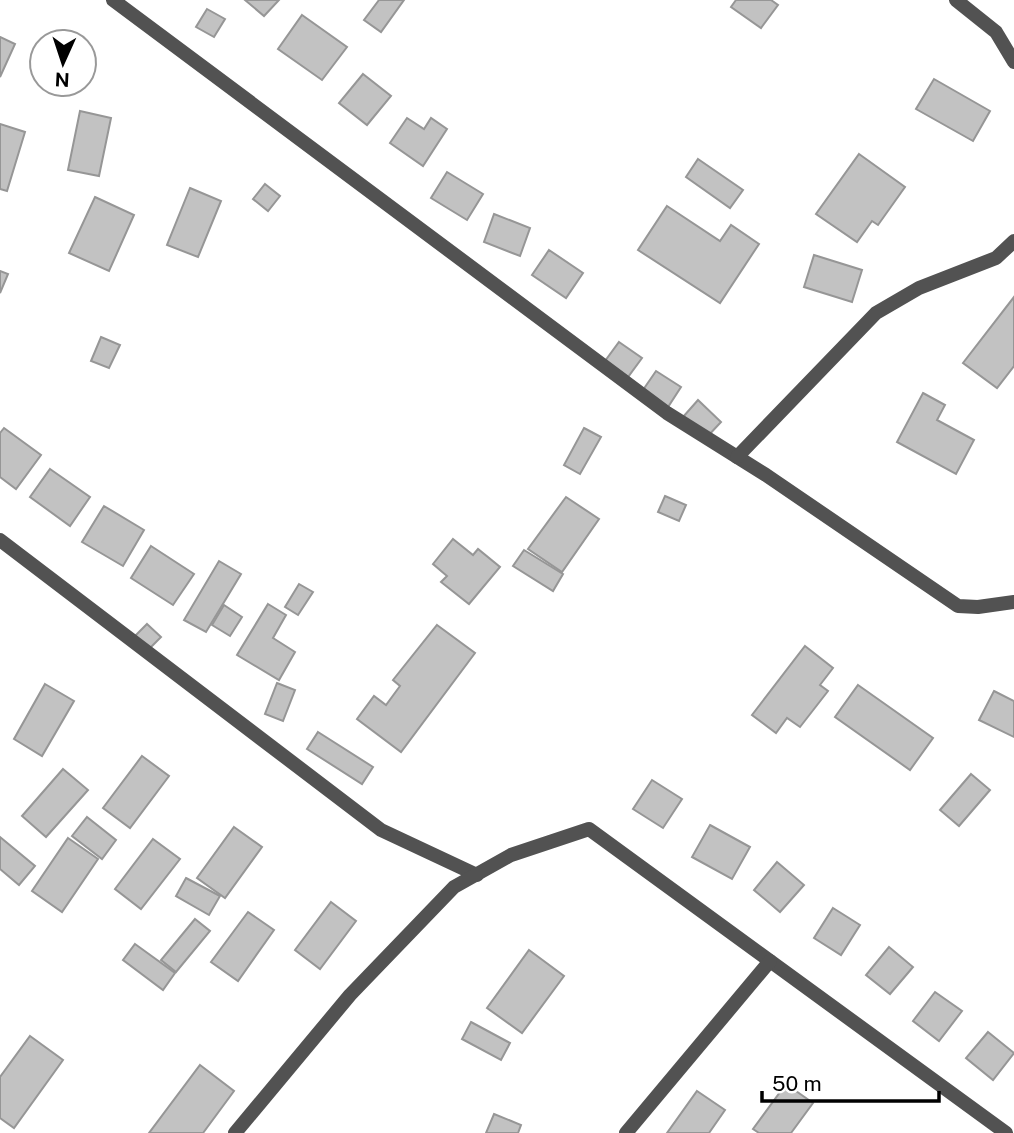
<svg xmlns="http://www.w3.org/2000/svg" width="1014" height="1133" viewBox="0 0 1014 1133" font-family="'Public Sans',sans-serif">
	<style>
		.building { fill: #c2c2c2; stroke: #969696; stroke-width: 2 }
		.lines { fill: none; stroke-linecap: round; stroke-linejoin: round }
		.minor { stroke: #525252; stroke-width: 14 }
	</style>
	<rect width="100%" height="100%" fill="#fff"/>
	<g class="building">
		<polygon points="245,0 279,0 264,16"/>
		<polygon points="379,0 404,0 381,32 364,20"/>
		<polygon points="736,0 771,0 778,5 761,28 731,7"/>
		<polygon points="207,9 225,19 214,37 196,27"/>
		<polygon points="302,15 347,47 322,80 278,49"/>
		<polygon points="0,37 15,44 0,77"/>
		<polygon points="363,74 391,96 367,125 339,103"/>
		<polygon points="934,79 990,111 973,141 916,109"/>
		<polygon points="80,111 111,118 99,176 68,170"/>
		<polygon points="407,118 424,129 431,118 447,129 423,166 390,143"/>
		<polygon points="0,124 25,132 7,191 0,189"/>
		<polygon points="859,154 905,187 878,225 872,221 857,242 816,214"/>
		<polygon points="698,159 743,190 730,208 686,177"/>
		<polygon points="447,172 483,194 467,220 431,198"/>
		<polygon points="265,184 280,196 268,211 253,199"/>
		<polygon points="190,188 221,201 198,257 167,245"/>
		<polygon points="95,197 134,215 109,271 69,253"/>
		<polygon points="667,206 720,241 731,225 759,244 720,303 638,250"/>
		<polygon points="494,214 530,228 520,256 484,242"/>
		<polygon points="549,250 583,273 566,298 532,275"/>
		<polygon points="814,255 862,270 852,302 804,287"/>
		<polygon points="0,271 8,274 0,293"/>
		<polygon points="1014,297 1014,366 997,388 963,363"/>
		<polygon points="101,337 120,345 109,368 91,361"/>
		<polygon points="619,342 642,358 628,377 605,361"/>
		<polygon points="656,371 681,387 668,407 643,390"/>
		<polygon points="923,393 945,405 937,420 974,440 956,474 897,442"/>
		<polygon points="698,400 721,422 706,438 683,417"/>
		<polygon points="4,428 41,455 16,489 0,477 0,433"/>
		<polygon points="584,428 601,437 580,474 564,465"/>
		<polygon points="50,469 90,497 70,526 30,497"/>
		<polygon points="665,496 686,505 679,521 658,512"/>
		<polygon points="566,497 599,519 562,572 528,549"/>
		<polygon points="104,506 144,530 123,566 82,542"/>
		<polygon points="453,539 473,555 478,549 500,567 469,604 441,582 447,576 433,564"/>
		<polygon points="151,546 194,574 173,605 131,578"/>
		<polygon points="524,550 563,574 553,591 513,566"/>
		<polygon points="219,561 241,574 206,632 184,620"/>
		<polygon points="299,584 313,592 298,615 285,607"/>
		<polygon points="268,604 286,615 273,638 295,652 279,680 237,655"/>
		<polygon points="224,605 242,617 230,636 212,625"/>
		<polygon points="147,624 161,637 149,649 135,636"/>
		<polygon points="437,625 475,653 401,752 357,719 374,696 386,705 400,686 393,680"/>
		<polygon points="805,646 833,668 820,685 828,691 800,727 787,718 776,733 752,715"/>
		<polygon points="277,683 295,690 283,721 265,714"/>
		<polygon points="45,684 74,701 42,756 14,739"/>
		<polygon points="858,685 933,738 910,770 835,717"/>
		<polygon points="994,691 1014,701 1014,737 979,720"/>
		<polygon points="318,732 373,767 362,784 307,749"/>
		<polygon points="142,756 169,776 130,828 103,808"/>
		<polygon points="63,769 88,790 46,837 22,816"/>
		<polygon points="971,774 990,790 959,826 940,810"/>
		<polygon points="652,780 682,799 663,828 633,809"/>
		<polygon points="87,817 116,840 102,859 72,836"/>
		<polygon points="710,825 750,847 732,879 692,857"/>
		<polygon points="234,827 262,847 225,898 197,878"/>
		<polygon points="0,837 35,866 19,885 0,869"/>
		<polygon points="68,838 98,859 62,912 32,891"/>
		<polygon points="153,839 180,859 141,909 115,889"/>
		<polygon points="777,862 804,885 780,912 754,890"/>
		<polygon points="186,878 220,896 209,915 176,896"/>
		<polygon points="331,902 356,921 320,969 295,950"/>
		<polygon points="833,908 860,925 841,955 814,938"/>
		<polygon points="248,912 274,930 238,981 211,962"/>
		<polygon points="195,919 210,931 176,972 161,960"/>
		<polygon points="135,944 175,973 163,990 123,960"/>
		<polygon points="889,947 913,967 890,994 866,975"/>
		<polygon points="529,950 564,976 522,1033 487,1008"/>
		<polygon points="935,992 962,1011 939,1041 913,1021"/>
		<polygon points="471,1022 510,1043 501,1060 462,1039"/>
		<polygon points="988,1032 1014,1053 993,1080 966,1058"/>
		<polygon points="30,1036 63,1060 14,1128 0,1118 0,1077"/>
		<polygon points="200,1065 234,1091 203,1133 149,1133"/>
		<polygon points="786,1084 813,1103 791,1133 759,1133 753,1129"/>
		<polygon points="697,1091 725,1110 709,1133 667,1133"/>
		<polygon points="494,1114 521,1125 518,1133 486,1133"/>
	</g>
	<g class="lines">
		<g class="minor">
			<polyline points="113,0 667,413 766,475 958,606 978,607 1014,602"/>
			<polyline points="956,0 996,32 1014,62"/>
			<polyline points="737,457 876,313 919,288 996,258 1014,241"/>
			<polyline points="0,540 381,830 477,875"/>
			<polyline points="235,1133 350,995 454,887 511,855 589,829 1006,1133"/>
			<polyline points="626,1133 770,961"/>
		</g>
	</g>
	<g transform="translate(63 63) rotate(183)"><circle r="33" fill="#ffffff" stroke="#999999" stroke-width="2"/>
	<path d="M0-5L12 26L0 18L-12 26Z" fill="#000000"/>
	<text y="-10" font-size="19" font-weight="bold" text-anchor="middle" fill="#000000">N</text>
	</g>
	<path d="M762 1091v10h177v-10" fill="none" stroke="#000000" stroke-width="3.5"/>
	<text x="772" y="1091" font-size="21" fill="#000000" stroke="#ffffff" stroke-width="5" paint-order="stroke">50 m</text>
</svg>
